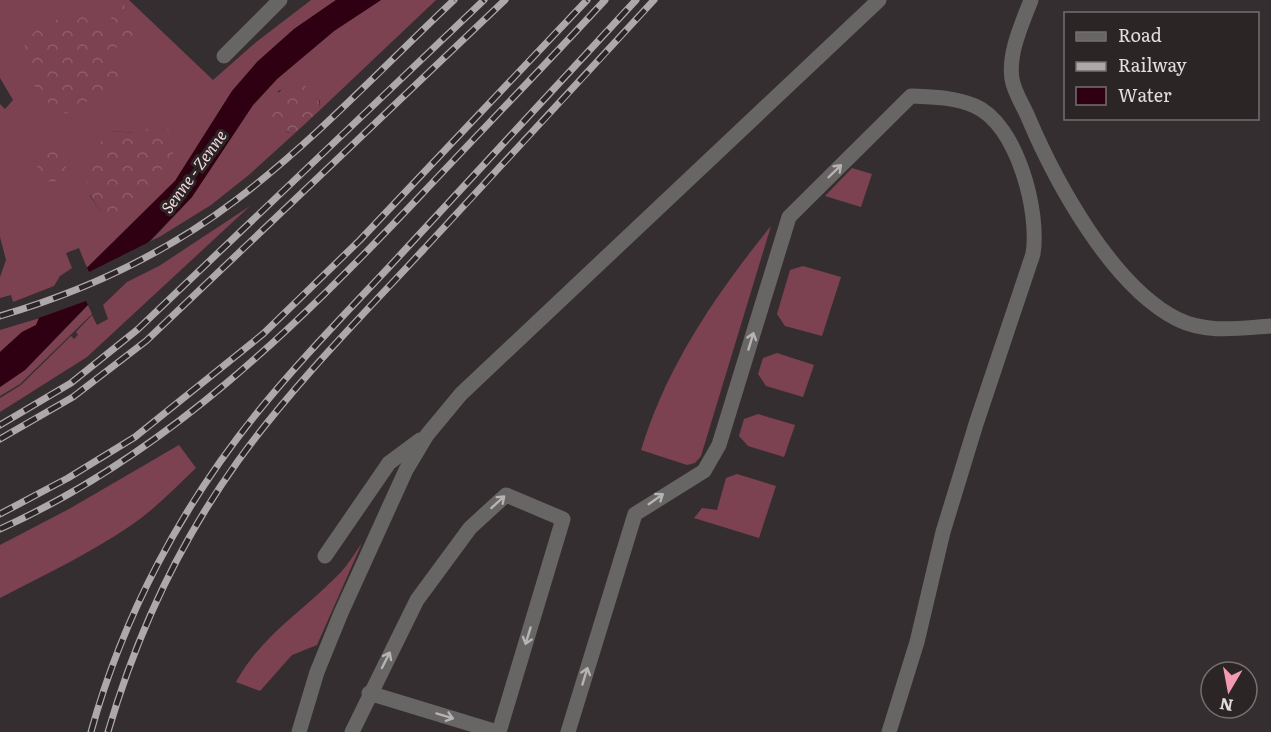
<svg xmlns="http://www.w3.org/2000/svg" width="1271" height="732" viewBox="0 0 1271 732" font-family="Literata,serif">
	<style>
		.grass { fill: #7c4251; fill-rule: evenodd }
		.forest { fill: url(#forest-crowns) }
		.water { fill: #2f0011 }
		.pier { fill: #352e30 }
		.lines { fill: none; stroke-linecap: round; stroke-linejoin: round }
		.minor { stroke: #686565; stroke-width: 15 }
		.rail-casing { stroke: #ada8a9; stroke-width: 7 }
		.rail { stroke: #2b2526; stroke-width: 4.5; stroke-dasharray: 14; stroke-linecap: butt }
		.oneway { stroke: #b7b3b4 }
		.labels { text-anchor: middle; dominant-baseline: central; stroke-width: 6; stroke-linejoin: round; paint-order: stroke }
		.water-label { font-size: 16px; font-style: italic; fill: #f3d7dd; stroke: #2b2526 }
	</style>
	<defs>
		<pattern id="forest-crowns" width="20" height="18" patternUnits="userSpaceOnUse" patternTransform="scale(1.5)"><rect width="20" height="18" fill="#7c4251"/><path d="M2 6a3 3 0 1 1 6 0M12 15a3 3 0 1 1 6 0" fill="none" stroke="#8e5d6a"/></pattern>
	</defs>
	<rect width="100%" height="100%" fill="#352e30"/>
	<g class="grass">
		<path d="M0,0h129l84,80 42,-37 56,-43h25l-42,29 -37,33 -25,29 -57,90 -88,87 -8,-20 -13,5 6,15 -12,8 -6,10 -41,16 -2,-7 -11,3v-21l6,-17 -6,-23v-133l5,5 8,-9 -13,-22zM112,131l21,2 -30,89 1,-6 -14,-20z"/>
		<polygon points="381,0 436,0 320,110 320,101 297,83 278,91 286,132 294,134 250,174 211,205 148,244 192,197 253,105 277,79 334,31"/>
		<polygon points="852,168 872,174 861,207 825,196"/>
		<polygon points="250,206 87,357 0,412 0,398 21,385 71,336 74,339 78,335 76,332 92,315 97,325 108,319 103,305 127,282 159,266"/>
		<path d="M771,226l-70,230 -6,7 -8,2 -46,-15c25,-83 75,-156 130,-224z"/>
		<polygon points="803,266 841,277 822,336 785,326 777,314 790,270"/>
		<polygon points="88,305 92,314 20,384 0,396 0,387 25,370"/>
		<polygon points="40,318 36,325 22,332 0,352 0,330"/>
		<polygon points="777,353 814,365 803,397 766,386 758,374 763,358"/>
		<polygon points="758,414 795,425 784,457 748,446 739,436 744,419"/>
		<path d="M179,445l17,23c-21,20 -42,42 -66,58 -41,28 -86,49 -130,72v-53l69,-36z"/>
		<polygon points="737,474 776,486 759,538 694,518 702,508 717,510 726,478"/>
		<path d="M362,543l-45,102 -25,10 -32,36 -24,-9c26,-47 65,-69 101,-106 10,-9 17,-22 25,-33z"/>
	</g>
	<g class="forest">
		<path d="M117,2l10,5 11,15 -9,21h-5c-9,-15 -16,-21 -12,-39z"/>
		<path d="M81,15c17,6 32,13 36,32l-7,6v7l10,11v8c-15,9 -46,34 -60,36 -12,-12 -24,-25 -32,-40 -20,-38 23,-59 53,-60z"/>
		<path d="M297,83c14,4 23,11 23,27l-26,24c-33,-7 -28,-45 3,-51z"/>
		<path d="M159,125l14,7 4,15 -21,31 -53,45c1,-11 -6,-16 -11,-25 -13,-22 2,-54 20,-67l21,2z"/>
		<path d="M50,145l7,2 9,20 -8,14 -8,1 -11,-6c-4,-13 -1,-23 11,-31z"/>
	</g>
	<polygon class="water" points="336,0 381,0 334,31 277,79 253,105 192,197 25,370 0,387 0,352 22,332 36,325 41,313 175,181 232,91 257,62 294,29"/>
	<polygon class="pier" points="159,237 90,309 86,301 36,319 39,311 70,280 76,278 75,275 86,265 89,272"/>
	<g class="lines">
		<g class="minor">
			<path d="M1031,0c-9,24 -23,53 -19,79 2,13 11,26 16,38 28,66 84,169 149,202 30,15 63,9 94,7"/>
			<polyline points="224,56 280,0"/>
			<polyline points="325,556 389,463 420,440"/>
			<polyline points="369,693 497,732"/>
			<polyline points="299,732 317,672 341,613 406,470 427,435 461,394 879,0"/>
			<polyline points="352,732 417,600 470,528 506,495 563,519 499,732"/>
			<path d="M568,732l67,-218 69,-43 15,-26 70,-228 122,-121c22,1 43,1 64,10 42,18 65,106 58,148l-57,170 -33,108 -26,110 -28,90"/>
		</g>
		<defs>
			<g id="rail">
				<path d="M0,316c85,-25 165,-62 236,-116 78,-59 146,-132 218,-200"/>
				<polyline points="0,425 71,383 137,330 484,0"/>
				<polyline points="0,439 73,397 146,341 505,0"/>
				<polyline points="0,514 68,478 135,437 263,334 360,240 587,0"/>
				<path d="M0,529c167,-75 297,-203 421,-334 61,-65 123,-129 184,-195"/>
				<path d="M91,732c32,-116 90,-225 166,-319 45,-56 97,-108 146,-161 78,-84 155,-168 233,-252"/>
				<path d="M108,732c28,-96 71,-189 130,-271 55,-76 122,-143 186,-212 77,-83 154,-166 230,-249"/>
			</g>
		</defs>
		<use href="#rail" class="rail-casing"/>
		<use href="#rail" class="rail"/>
	</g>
	<defs><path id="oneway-shaft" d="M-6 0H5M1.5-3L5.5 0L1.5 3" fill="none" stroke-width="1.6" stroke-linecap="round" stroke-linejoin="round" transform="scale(1.5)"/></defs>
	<g class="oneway">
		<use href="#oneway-shaft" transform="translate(835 171) rotate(-44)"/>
		<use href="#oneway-shaft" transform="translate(751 341) rotate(-73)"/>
		<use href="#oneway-shaft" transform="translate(656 499) rotate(-35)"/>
		<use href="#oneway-shaft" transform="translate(498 502) rotate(-42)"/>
		<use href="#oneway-shaft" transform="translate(528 636) rotate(107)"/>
		<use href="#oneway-shaft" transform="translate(386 660) rotate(-63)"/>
		<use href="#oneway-shaft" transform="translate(585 676) rotate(-73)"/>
		<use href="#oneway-shaft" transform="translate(445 716) rotate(17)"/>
	</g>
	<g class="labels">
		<g class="water-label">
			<text transform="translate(193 171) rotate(-54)">Senne - Zenne</text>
		</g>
	</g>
	<rect x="1064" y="12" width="195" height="108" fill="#2b2526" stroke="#746f70" stroke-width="1.5"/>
	<rect x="1076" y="32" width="30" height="9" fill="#686565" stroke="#746f70" stroke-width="1.5"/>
	<text x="1118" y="42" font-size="18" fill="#e1ddde">Road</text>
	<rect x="1076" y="62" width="30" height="9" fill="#ada8a9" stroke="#746f70" stroke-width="1.5"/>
	<text x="1118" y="72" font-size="18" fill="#e1ddde">Railway</text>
	<rect x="1076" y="87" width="30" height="18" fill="#2f0011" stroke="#746f70" stroke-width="1.5"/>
	<text x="1118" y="102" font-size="18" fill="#e1ddde">Water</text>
	<g transform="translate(1229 690) rotate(190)"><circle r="28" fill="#2b2526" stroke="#746f70" stroke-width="1.5"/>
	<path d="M0-4.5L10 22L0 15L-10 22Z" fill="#f29aaf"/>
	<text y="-9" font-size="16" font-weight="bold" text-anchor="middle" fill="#e1ddde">N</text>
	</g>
</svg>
